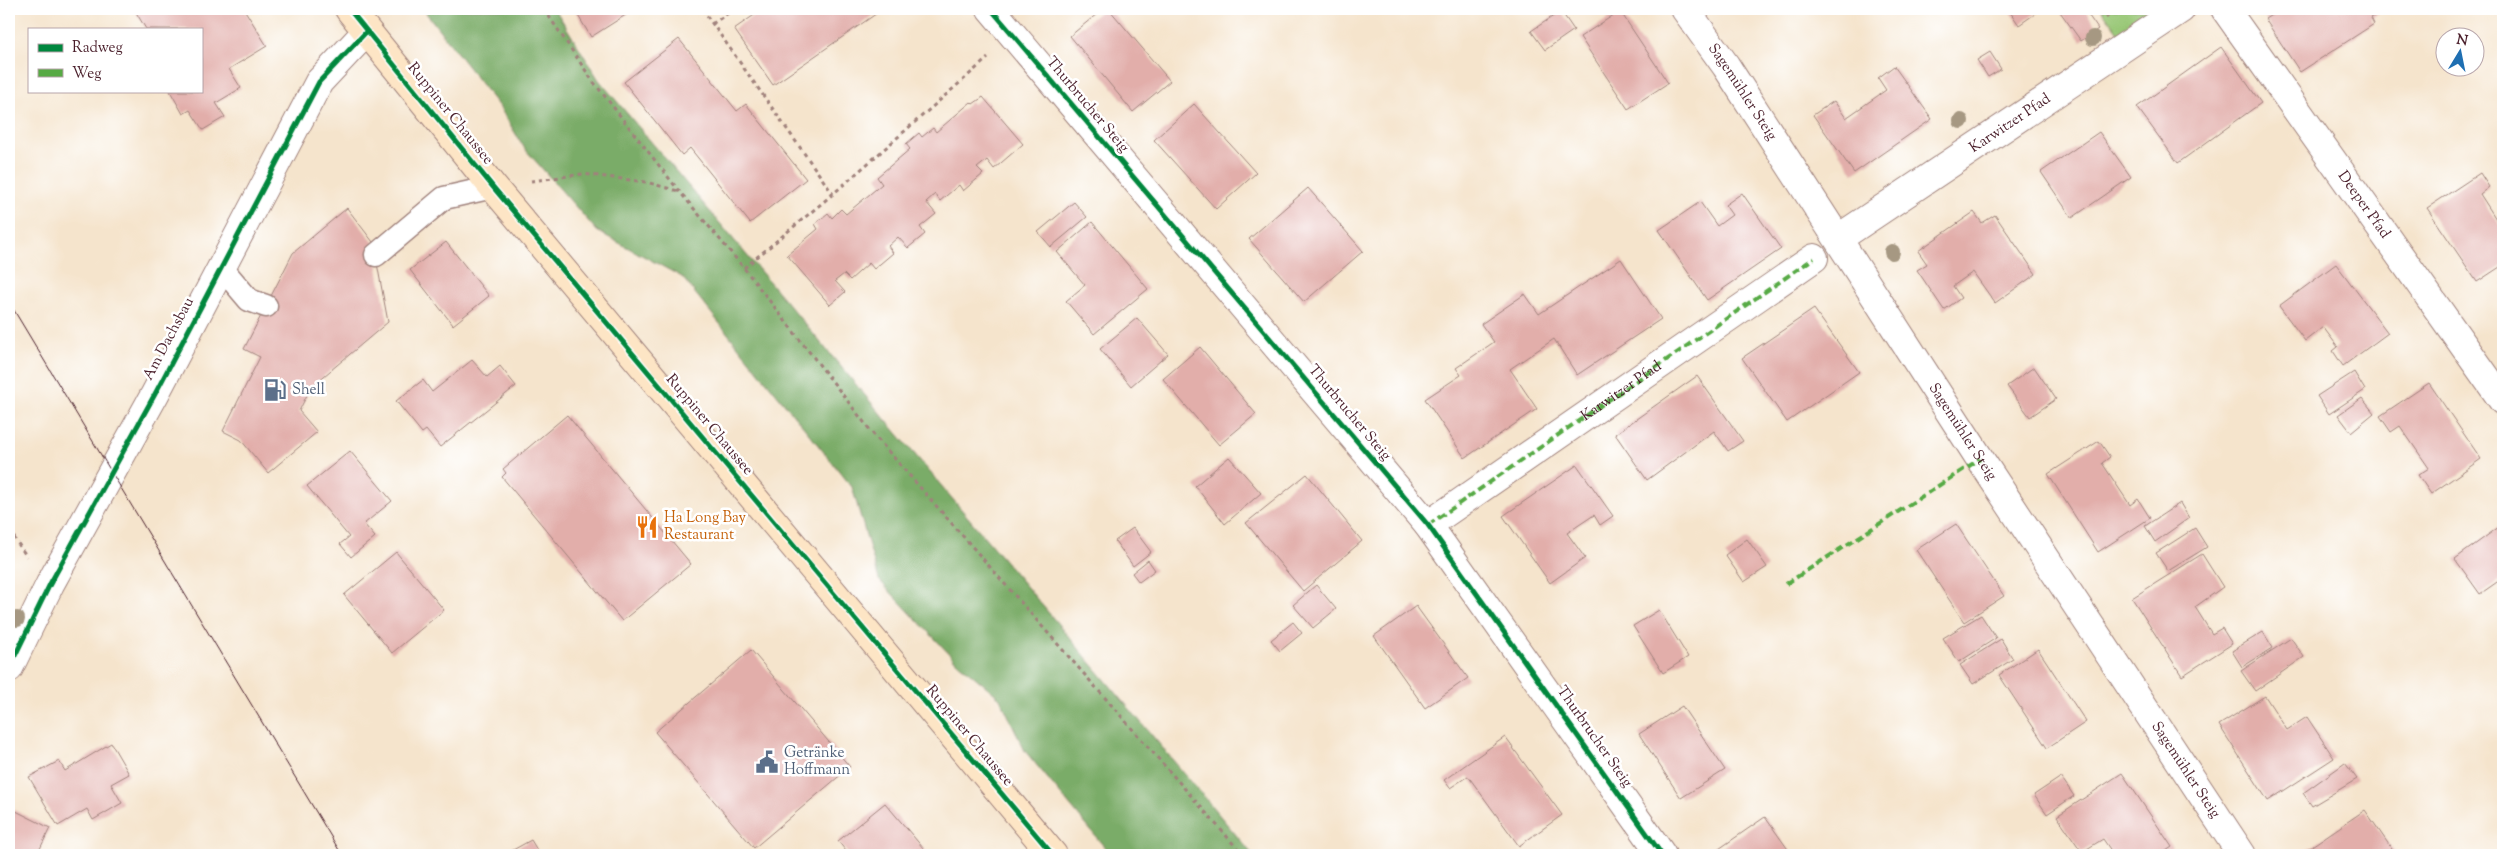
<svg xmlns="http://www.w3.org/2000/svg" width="2512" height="864" viewBox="0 0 2512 864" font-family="'Sorts Mill Goudy',serif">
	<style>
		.green { fill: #98c776; stroke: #717350 }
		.forest { fill: #7aac67; stroke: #626649 }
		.building { fill: #e2aeaa }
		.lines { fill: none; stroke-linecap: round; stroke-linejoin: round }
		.service-casing { stroke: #a0827c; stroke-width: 25 }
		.minor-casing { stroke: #a0827c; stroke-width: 30 }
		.secondary-casing { stroke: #a0827c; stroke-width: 30 }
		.path { stroke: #a0827c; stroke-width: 3; stroke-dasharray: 4 4; stroke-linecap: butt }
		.service { stroke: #fff; stroke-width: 22 }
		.minor { stroke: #fff; stroke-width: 28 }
		.secondary { stroke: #fde5c5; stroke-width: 28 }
		.tram { stroke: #4a1f2b; stroke-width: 1 }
		.quiet { stroke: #57aa44; stroke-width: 4; stroke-dasharray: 8 4; stroke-linecap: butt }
		.cycleway-casing { stroke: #fff; stroke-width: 8 }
		.cycleway { stroke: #00873e; stroke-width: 5 }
		.tree { fill: #a69882 }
		.labels { text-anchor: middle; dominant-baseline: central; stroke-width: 5; stroke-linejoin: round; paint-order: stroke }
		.street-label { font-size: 15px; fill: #4a1f2b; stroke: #fff }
		.service-label { font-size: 15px; fill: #4e5e75; stroke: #fff; text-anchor: start }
		.food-label { font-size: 15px; fill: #c56008; stroke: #fff; text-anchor: start }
	</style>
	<rect width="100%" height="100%" fill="#fff"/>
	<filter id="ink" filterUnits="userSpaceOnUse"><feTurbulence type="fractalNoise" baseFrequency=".02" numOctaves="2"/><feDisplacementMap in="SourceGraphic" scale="10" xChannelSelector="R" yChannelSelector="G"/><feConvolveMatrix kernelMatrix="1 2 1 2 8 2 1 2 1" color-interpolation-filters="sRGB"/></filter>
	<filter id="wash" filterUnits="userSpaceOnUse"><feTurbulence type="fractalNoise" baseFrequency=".0096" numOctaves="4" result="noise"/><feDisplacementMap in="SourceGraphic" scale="20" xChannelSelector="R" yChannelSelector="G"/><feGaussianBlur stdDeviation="1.12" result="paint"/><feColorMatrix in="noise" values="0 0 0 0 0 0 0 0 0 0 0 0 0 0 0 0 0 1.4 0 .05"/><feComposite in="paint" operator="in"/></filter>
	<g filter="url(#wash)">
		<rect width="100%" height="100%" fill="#f5e4cc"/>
		<polygon class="green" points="2101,9 2181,9 2127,45"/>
		<polygon class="forest" points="423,9 555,9 599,80 1253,855 1111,855 1025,751 1000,698 957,662 879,580 852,487 682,277 597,231 525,149 500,108"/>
		<g id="blocks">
			<g class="building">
				<polygon points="134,9 244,9 267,46 229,69 241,88 216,103 225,117 203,130 190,110 183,114 170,91 201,91 201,29 146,29"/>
				<polygon points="574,9 635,9 591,37"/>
				<polygon points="763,9 883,9 773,85 734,29"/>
				<polygon points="1103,9 1109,9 1170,81 1133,112 1070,36"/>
				<polygon points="2008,9 2042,9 2019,25"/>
				<polygon points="2058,9 2084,9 2098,29 2081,41"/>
				<polygon points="2281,9 2385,9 2371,18 2374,24 2300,72 2265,19"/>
				<polygon points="1561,11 1574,30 1545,50 1531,31"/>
				<polygon points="1620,11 1668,83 1628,109 1580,37"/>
				<polygon points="679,39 737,111 746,104 806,179 750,223 690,148 682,155 624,82"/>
				<polygon points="2221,47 2261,103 2178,163 2137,107"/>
				<polygon points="1990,52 2001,69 1988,77 1977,60"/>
				<polygon points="1894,66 1932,119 1854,173 1813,115 1834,101 1846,118 1886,90 1878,78"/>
				<polygon points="983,97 1023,144 994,169 987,160 977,168 983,174 963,191 959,185 940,201 935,194 926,202 936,214 920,227 925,234 908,248 898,237 888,246 893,253 874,269 869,263 850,280 844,274 835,281 845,292 830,305 787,255 818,229 815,224 828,213 832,218 841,209 846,214 882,184 877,177 910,149 906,144 919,133 922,137 933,128 936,132 971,102 973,104"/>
				<polygon points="1194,104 1256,173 1216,209 1154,140"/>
				<polygon points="2099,132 2131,177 2072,218 2041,172"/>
				<polygon points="2480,173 2489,187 2480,194 2503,230 2503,265 2477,282 2427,208"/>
				<polygon points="1308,188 1363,251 1304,302 1249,239"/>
				<polygon points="1742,193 1781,249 1707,300 1659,230 1700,202 1717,226 1732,215 1725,205"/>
				<polygon points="1074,202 1087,217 1051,247 1038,232"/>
				<polygon points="347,208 373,242 388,322 311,387 299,411 317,432 268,473 241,440 223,431 260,357 244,349 293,253"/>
				<polygon points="1974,212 1982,223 1995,215 2036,274 1995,303 1973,272 1953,286 1961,298 1944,310 1917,270 1927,264 1918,251"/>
				<polygon points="1092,222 1148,289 1094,334 1066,301 1085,285 1057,252"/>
				<polygon points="446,242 489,296 453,325 410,270"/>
				<polygon points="1621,259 1661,319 1577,375 1554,339 1510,369 1537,409 1465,458 1425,399 1461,375 1456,368 1494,342 1481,324 1525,294 1539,314"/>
				<polygon points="2336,264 2388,333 2343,366 2333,351 2338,347 2323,327 2305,341 2279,306"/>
				<polygon points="1814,309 1859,372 1787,422 1742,358"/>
				<polygon points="1137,318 1168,354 1131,386 1100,349"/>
				<polygon points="1200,347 1256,414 1219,445 1163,379"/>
				<polygon points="472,360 487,377 500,366 516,386 440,447 426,430 422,433 396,401 423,380 432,392"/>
				<polygon points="2034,367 2056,399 2030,417 2007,386"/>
				<polygon points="2354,372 2365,390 2329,414 2317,396"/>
				<polygon points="1697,376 1743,441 1728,451 1714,431 1647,480 1615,434"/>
				<polygon points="2429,383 2481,459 2431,494 2418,475 2429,468 2400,426 2391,432 2380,416"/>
				<polygon points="2362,398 2374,413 2351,432 2338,415"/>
				<polygon points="567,415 691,564 622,621 502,477 506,473 503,469"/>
				<polygon points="2099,441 2110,457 2102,463 2130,505 2138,499 2150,518 2098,552 2048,474"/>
				<polygon points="350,451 392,501 364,524 375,537 351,557 340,544 349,537 307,486"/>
				<polygon points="1229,457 1261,493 1225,524 1195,486"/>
				<polygon points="1577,465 1613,516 1600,525 1594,515 1567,533 1585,558 1550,583 1503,516"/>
				<polygon points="1307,474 1362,541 1303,591 1246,523"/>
				<polygon points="2180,503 2189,518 2155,542 2145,526"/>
				<polygon points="1956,524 2004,596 1964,622 1916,550"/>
				<polygon points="2503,524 2503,584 2500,580 2480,594 2455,559"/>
				<polygon points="1133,528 1151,552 1133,566 1115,541"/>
				<polygon points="2195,528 2207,547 2168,571 2156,553"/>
				<polygon points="1747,539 1767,567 1744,582 1725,555"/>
				<polygon points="396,552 444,610 392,653 344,595"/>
				<polygon points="2202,554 2223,587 2195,607 2212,634 2222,628 2232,644 2182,676 2132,598"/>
				<polygon points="1148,560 1155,570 1139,582 1132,573"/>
				<polygon points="1316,585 1336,609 1313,628 1293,605"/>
				<polygon points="1416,606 1468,678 1425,708 1374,636"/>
				<polygon points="1659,610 1688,657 1663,673 1633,626"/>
				<polygon points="1981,615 1996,638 1959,662 1943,638"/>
				<polygon points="1293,622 1302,633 1280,651 1271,640"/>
				<polygon points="2263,632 2273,648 2242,667 2232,651"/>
				<polygon points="2291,638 2304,657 2255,691 2241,671"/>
				<polygon points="2001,639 2013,659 1973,684 1960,665"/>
				<polygon points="2038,649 2086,722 2047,748 1999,675"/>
				<polygon points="751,650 850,767 754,848 655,732"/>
				<polygon points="2265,696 2287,730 2307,717 2334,758 2268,801 2219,725"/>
				<polygon points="1682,706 1725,770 1681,798 1639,734"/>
				<polygon points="1505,737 1562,815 1519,846 1468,776 1450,788 1444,780"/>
				<polygon points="111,743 129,774 111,784 122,803 93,820 87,809 58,826 29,777 59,761 65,771"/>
				<polygon points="2345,763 2357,779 2312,806 2303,793"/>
				<polygon points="2122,773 2172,847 2160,855 2114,855 2103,839 2082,852 2057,816"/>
				<polygon points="2061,777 2074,796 2047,814 2034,795"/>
				<polygon points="885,803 929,855 849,855 838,841"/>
				<polygon points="14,810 50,828 37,855 14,855 9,853 9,820"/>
				<polygon points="2365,810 2396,855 2301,855 2300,854"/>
				<polygon points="1765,817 1792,855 1719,855 1716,851"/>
				<polygon points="531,840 540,855 504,855"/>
			</g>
		</g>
	</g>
	<g filter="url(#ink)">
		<use href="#blocks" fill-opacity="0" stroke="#a0827c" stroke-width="1"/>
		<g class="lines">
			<defs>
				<g id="service">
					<polyline points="376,255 444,198 493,187"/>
					<polyline points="221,267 249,300 266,306"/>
				</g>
				<g id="minor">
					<polyline points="991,9 1428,525 1662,855"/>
					<path id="s1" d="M1685,9l41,57 254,393 262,396"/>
					<path id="s2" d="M2225,9l278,392"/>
					<path id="s3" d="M1839,238l342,-229"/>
					<path id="s4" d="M1428,525l386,-267"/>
					<polyline points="9,668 50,584 155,394 319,82 366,32"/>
				</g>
				<polyline id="secondary" points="349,9 493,187 1053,855"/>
			</defs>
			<use href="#service" class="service-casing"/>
			<use href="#minor" class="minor-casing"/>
			<use href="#secondary" class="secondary-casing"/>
			<g class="path">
				<polyline points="544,9 592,80 679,191 744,268 874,435 1243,855"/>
				<polyline points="702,9 833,194"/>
				<polyline points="2101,9 2108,18"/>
				<polyline points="712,24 734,9"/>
				<polyline points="531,181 583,174 646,182 678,191"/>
				<polyline points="744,268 833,194 988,58"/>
				<polyline points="9,530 27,557"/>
			</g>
			<use href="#service" class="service"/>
			<use href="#minor" class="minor"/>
			<use href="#secondary" class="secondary"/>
			<polyline class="tram" points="9,302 342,855"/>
			<g class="quiet">
				<polyline points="1428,525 1814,258"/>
				<polyline points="1786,584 1980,459"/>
			</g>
			<defs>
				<g id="cycleway">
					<polyline points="349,9 493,187 1053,855"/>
					<polyline points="991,9 1428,525 1662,855"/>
					<polyline points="9,668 50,584 155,394 319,82 366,32"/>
				</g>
			</defs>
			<use href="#cycleway" class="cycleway-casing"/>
			<use href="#cycleway" class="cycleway"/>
		</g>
		<g class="tree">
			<circle cx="2093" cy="38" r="8"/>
			<circle cx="1961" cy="121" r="8"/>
			<circle cx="1892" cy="252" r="8"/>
			<circle cx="17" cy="619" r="8"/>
		</g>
	</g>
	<defs>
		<symbol id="fuel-bare" viewBox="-9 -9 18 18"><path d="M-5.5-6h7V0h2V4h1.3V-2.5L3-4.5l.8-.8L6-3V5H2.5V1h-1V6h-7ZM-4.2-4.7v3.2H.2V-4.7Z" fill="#5c6f8a" stroke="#fff" stroke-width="2.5" paint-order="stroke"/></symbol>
		<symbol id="restaurant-bare" viewBox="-9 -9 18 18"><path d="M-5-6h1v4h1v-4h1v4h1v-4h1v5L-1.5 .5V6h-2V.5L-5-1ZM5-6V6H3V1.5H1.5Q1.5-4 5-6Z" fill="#e8710a" stroke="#fff" stroke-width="2.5" paint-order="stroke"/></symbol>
		<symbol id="civic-bare" viewBox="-9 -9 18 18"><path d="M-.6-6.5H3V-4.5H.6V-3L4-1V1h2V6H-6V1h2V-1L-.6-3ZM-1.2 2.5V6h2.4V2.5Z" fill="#5c6f8a" stroke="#fff" stroke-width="2.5" paint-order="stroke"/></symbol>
	</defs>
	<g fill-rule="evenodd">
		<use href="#fuel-bare" x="259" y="374" width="32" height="32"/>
		<use href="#restaurant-bare" x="631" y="511" width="32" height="32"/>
		<use href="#civic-bare" x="751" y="746" width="32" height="32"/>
	</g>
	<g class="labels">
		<g class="street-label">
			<text stroke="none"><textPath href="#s1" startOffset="101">Sagemühler Steig</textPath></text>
			<text transform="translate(1087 105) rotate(50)">Thurbrucher Steig</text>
			<text transform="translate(450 114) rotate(51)">Ruppiner Chaussee</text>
			<text stroke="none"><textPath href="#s3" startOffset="206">Karwitzer Pfad</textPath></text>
			<text stroke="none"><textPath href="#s2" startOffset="240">Deeper Pfad</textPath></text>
			<text transform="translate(169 339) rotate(-62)">Am Dachsbau</text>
			<text stroke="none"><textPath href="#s4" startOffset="235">Karwitzer Pfad</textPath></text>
			<text transform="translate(1349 413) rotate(50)">Thurbrucher Steig</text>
			<text transform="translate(709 425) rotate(50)">Ruppiner Chaussee</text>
			<text stroke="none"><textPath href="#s1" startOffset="506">Sagemühler Steig</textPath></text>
			<text transform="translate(969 736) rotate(50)">Ruppiner Chaussee</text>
			<text transform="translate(1594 737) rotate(55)">Thurbrucher Steig</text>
			<text stroke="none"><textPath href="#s1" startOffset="911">Sagemühler Steig</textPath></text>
		</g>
		<g class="service-label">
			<text x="292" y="390">Shell</text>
			<text x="784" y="753">Getränke<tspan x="784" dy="17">Hoffmann</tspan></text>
		</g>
		<g class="food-label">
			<text x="664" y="518">Ha Long Bay<tspan x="664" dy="17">Restaurant</tspan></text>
		</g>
	</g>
	<rect width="2512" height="864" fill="none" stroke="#fff" stroke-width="30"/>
	<rect x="28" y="28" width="175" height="65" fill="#ffffff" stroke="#b7a5aa"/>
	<rect x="38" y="44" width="25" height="8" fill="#00873e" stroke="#b7a5aa"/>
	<text x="72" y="52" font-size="15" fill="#4a1f2b">Radweg</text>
	<rect x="38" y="69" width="25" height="8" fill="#57aa44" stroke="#b7a5aa"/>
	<text x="72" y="78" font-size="15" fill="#4a1f2b">Weg</text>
	<g transform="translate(2460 52) rotate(10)"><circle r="24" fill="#ffffff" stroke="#b7a5aa"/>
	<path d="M0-4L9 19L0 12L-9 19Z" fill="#1f6fb2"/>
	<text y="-8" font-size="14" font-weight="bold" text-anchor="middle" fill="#4a1f2b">N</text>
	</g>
</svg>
